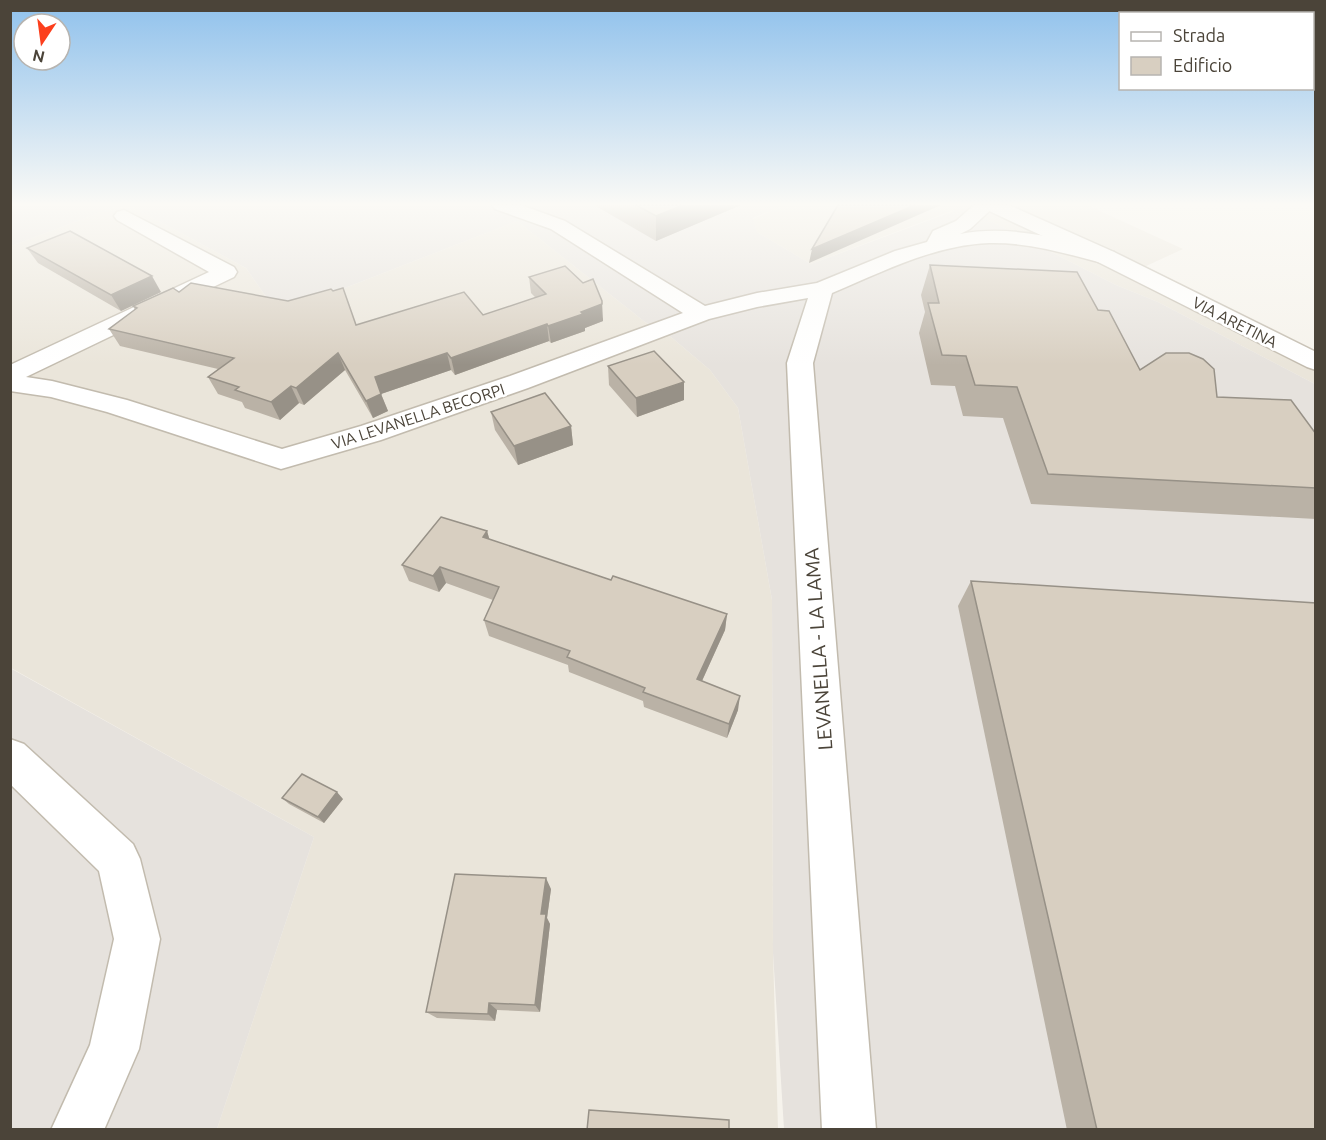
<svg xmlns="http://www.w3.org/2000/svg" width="1326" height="1140" viewBox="0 0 1326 1140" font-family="Ubuntu,sans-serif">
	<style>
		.residential { fill: #eae5da }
		.industrial { fill: #e6e2dd }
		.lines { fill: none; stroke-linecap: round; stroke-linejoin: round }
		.minor-casing { stroke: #c2bbae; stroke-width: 3 }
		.tertiary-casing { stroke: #c2bbae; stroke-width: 3 }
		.minor { fill: #fff; fill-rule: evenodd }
		.tertiary { fill: #fff; fill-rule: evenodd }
		.wall { fill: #bab2a6 }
		.shaded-wall { fill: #979187 }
		.building { fill: #d8cfc1; stroke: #979187; stroke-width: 1.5 }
		.labels { text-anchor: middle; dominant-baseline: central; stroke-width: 5; stroke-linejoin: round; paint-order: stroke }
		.far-street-label { font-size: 16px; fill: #4b4439; stroke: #fff }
		.street-label { font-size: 20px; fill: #4b4439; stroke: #fff }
	</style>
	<rect width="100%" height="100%" fill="#f6f3ec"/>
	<g class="residential">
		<polygon points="120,205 129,205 246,268 278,314 517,221 645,322 671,337 710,370 738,408 772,600 773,953 778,1129 217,1129 314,837 11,668 11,246"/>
		<polygon points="785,205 955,205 954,210 811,264 757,232 753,219"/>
		<polygon points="959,205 1087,205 1183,249 1144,267 1315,353 1315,384 1158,302 1116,285"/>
	</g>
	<g class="industrial">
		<polygon points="11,205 120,205 11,246"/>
		<polygon points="129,205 785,205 753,218 757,232 811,264 954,211 955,205 959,205 1116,285 1158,302 1315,384 1315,1129 784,1129 773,953 772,600 738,408 710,370 671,337 645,322 517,221 278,314 246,268"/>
		<polygon points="10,668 314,837 217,1129 11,1129"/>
	</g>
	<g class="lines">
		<defs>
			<g id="minor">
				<path d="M492,205h29l44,16 140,85 52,-13 60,-10 78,-32 32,-9 6,-11 23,-10 18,-16h22l-26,24 -10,5c52,-10 104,6 154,18l3,5 -3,5 -8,2c-38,-10 -77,-22 -117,-21 -55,2 -107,29 -157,50l-19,70 63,767h-54l-35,-767 21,-65 -51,9 -48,12 -181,69 -147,52 -100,29 -174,-57 -56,-15 -41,-6v-26l199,-93 -92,-52 -3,-4 3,-4 7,-2 110,57 3,5 -3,5 -208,100 26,4 75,19 155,49 79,-23 149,-50 173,-63 -132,-84 -56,-20z"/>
				<polygon points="10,739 24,744 133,844 140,859 160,939 139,1049 104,1130 51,1130 90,1045 114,939 99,871 10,784"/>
			</g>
			<polygon id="tertiary" points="982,205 1009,205 1114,252 1316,352 1316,370 1307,367 1098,262 985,209"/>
		</defs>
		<use href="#minor" class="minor-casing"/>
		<use href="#tertiary" class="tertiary-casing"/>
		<use href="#minor" class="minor"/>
		<use href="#tertiary" class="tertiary"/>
	</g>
	<g class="wall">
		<polygon points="594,205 741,205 656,241"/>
		<polygon points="27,248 161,292 121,311 38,263"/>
		<polygon points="930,265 1098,310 1140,370 1217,397 1316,434 1316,519 1031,504 1003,418 963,416 955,386 931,385 919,333 925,312 921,295"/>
		<polygon points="529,277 603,318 603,321 585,328 585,331 551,343 549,341 455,375 451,370 381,394 388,411 373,418 345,370 304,405 299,403 280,420 245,408 242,402 218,394 208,377 218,369 120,346 109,329 135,310 133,306 179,292 356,325 483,315 536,298 531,293"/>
		<polygon points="608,366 684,382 684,400 637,417 609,385"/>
		<polygon points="491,412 571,426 573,445 518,465 495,430"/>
		<polygon points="487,531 489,539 611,580 727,614 725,630 702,681 738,710 727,738 644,707 643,701 569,672 568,665 489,636 484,620 493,600 446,583 439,592 409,581 402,565"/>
		<polygon points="971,581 1316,1130 1067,1130 958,606"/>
		<polygon points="282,798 343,799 324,823 289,804"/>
		<polygon points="551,889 547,918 550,924 540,1012 497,1010 495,1021 437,1018 426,1012"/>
	</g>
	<g class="shaded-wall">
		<polygon points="683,205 741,205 656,241 656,216"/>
		<polygon points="915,205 941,205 809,263 812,249"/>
		<polygon points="152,276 161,292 121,311 111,295"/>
		<polygon points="602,301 603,321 585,328 585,331 551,343 548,326 581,312"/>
		<polygon points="547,324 549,341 455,375 451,358"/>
		<polygon points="338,353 345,370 304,405 296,388"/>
		<polygon points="447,353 451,370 381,394 375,377"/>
		<polygon points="684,382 684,400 637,417 636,398"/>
		<polygon points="291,386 299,403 280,420 271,402"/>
		<polygon points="381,394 388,411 373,418 366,401"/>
		<polygon points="571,426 573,445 518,465 514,446"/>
		<polygon points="487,531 492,548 483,537"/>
		<polygon points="440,567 446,583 439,592 433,576"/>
		<polygon points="727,614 725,630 696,694 697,679"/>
		<polygon points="740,696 738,710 727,738 729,724"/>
		<polygon points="337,792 343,799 324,823 318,817"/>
		<polygon points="546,878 551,889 547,918 550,924 540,1012 535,1005 541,914"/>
		<polygon points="489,1003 497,1010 495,1021 488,1014"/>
	</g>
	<g class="building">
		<polygon points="636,205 683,205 656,216"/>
		<polygon points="838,205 915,205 812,249"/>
		<polygon points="70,231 152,276 111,295 27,248"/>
		<polygon points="930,265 1077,272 1098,310 1109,311 1140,370 1166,353 1189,353 1203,359 1214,369 1217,397 1291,400 1316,434 1316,488 1048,474 1017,387 975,385 966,356 942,355 928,303 939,303"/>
		<polygon points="565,266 583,283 593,279 602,301 602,304 581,312 583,314 548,326 547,324 451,358 447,353 375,377 381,394 366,401 338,353 296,388 291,386 271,402 235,390 239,387 208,377 234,358 109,329 137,308 133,306 173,288 179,292 191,283 288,301 331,289 333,291 343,288 356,325 464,292 483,315 546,294 529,277"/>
		<polygon points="654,351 684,382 636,398 608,366"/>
		<polygon points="545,393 571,426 514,446 491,412"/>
		<polygon points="441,517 487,531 483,537 611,580 613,576 727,614 697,679 740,696 729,724 643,692 645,688 567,657 570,651 484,620 499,587 440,567 433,576 402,565"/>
		<polygon points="971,581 1316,603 1316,1130 1097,1130"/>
		<polygon points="302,774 337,792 318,817 282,798"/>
		<polygon points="455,874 546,878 541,914 546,914 535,1005 489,1003 488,1014 426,1012"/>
		<polygon points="589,1110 729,1120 729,1130 587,1130"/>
	</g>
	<linearGradient id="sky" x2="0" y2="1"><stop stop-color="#8fc1ec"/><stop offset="0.56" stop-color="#fbfaf6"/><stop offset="1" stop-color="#fbfaf6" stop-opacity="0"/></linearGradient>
	<rect width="1326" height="365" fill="url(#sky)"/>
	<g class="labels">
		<g class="far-street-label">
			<text transform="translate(1235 322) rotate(27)">VIA ARETINA</text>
			<text transform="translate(418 416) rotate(-18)">VIA LEVANELLA BECORPI</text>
		</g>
		<g class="street-label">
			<text transform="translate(818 649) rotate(-94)">LEVANELLA - LA LAMA</text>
		</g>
	</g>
	<rect width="1326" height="1140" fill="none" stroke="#4b4439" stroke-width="24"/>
	<rect x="1119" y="12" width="195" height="78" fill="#ffffff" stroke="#b7b4b0" stroke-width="1.5"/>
	<rect x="1131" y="32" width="30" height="9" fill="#ffffff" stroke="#b7b4b0" stroke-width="1.5"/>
	<text x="1173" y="42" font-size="18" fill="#4b4439">Strada</text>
	<rect x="1131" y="57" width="30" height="18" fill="#d8cfc1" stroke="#b7b4b0" stroke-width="1.5"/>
	<text x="1173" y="72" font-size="18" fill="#4b4439">Edificio</text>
	<g transform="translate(42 42) rotate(193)"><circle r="28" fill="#ffffff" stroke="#b7b4b0" stroke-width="1.5"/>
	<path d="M0-4.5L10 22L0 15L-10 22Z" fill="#fc3f1d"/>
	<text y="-9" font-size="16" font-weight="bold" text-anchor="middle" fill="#4b4439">N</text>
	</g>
</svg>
